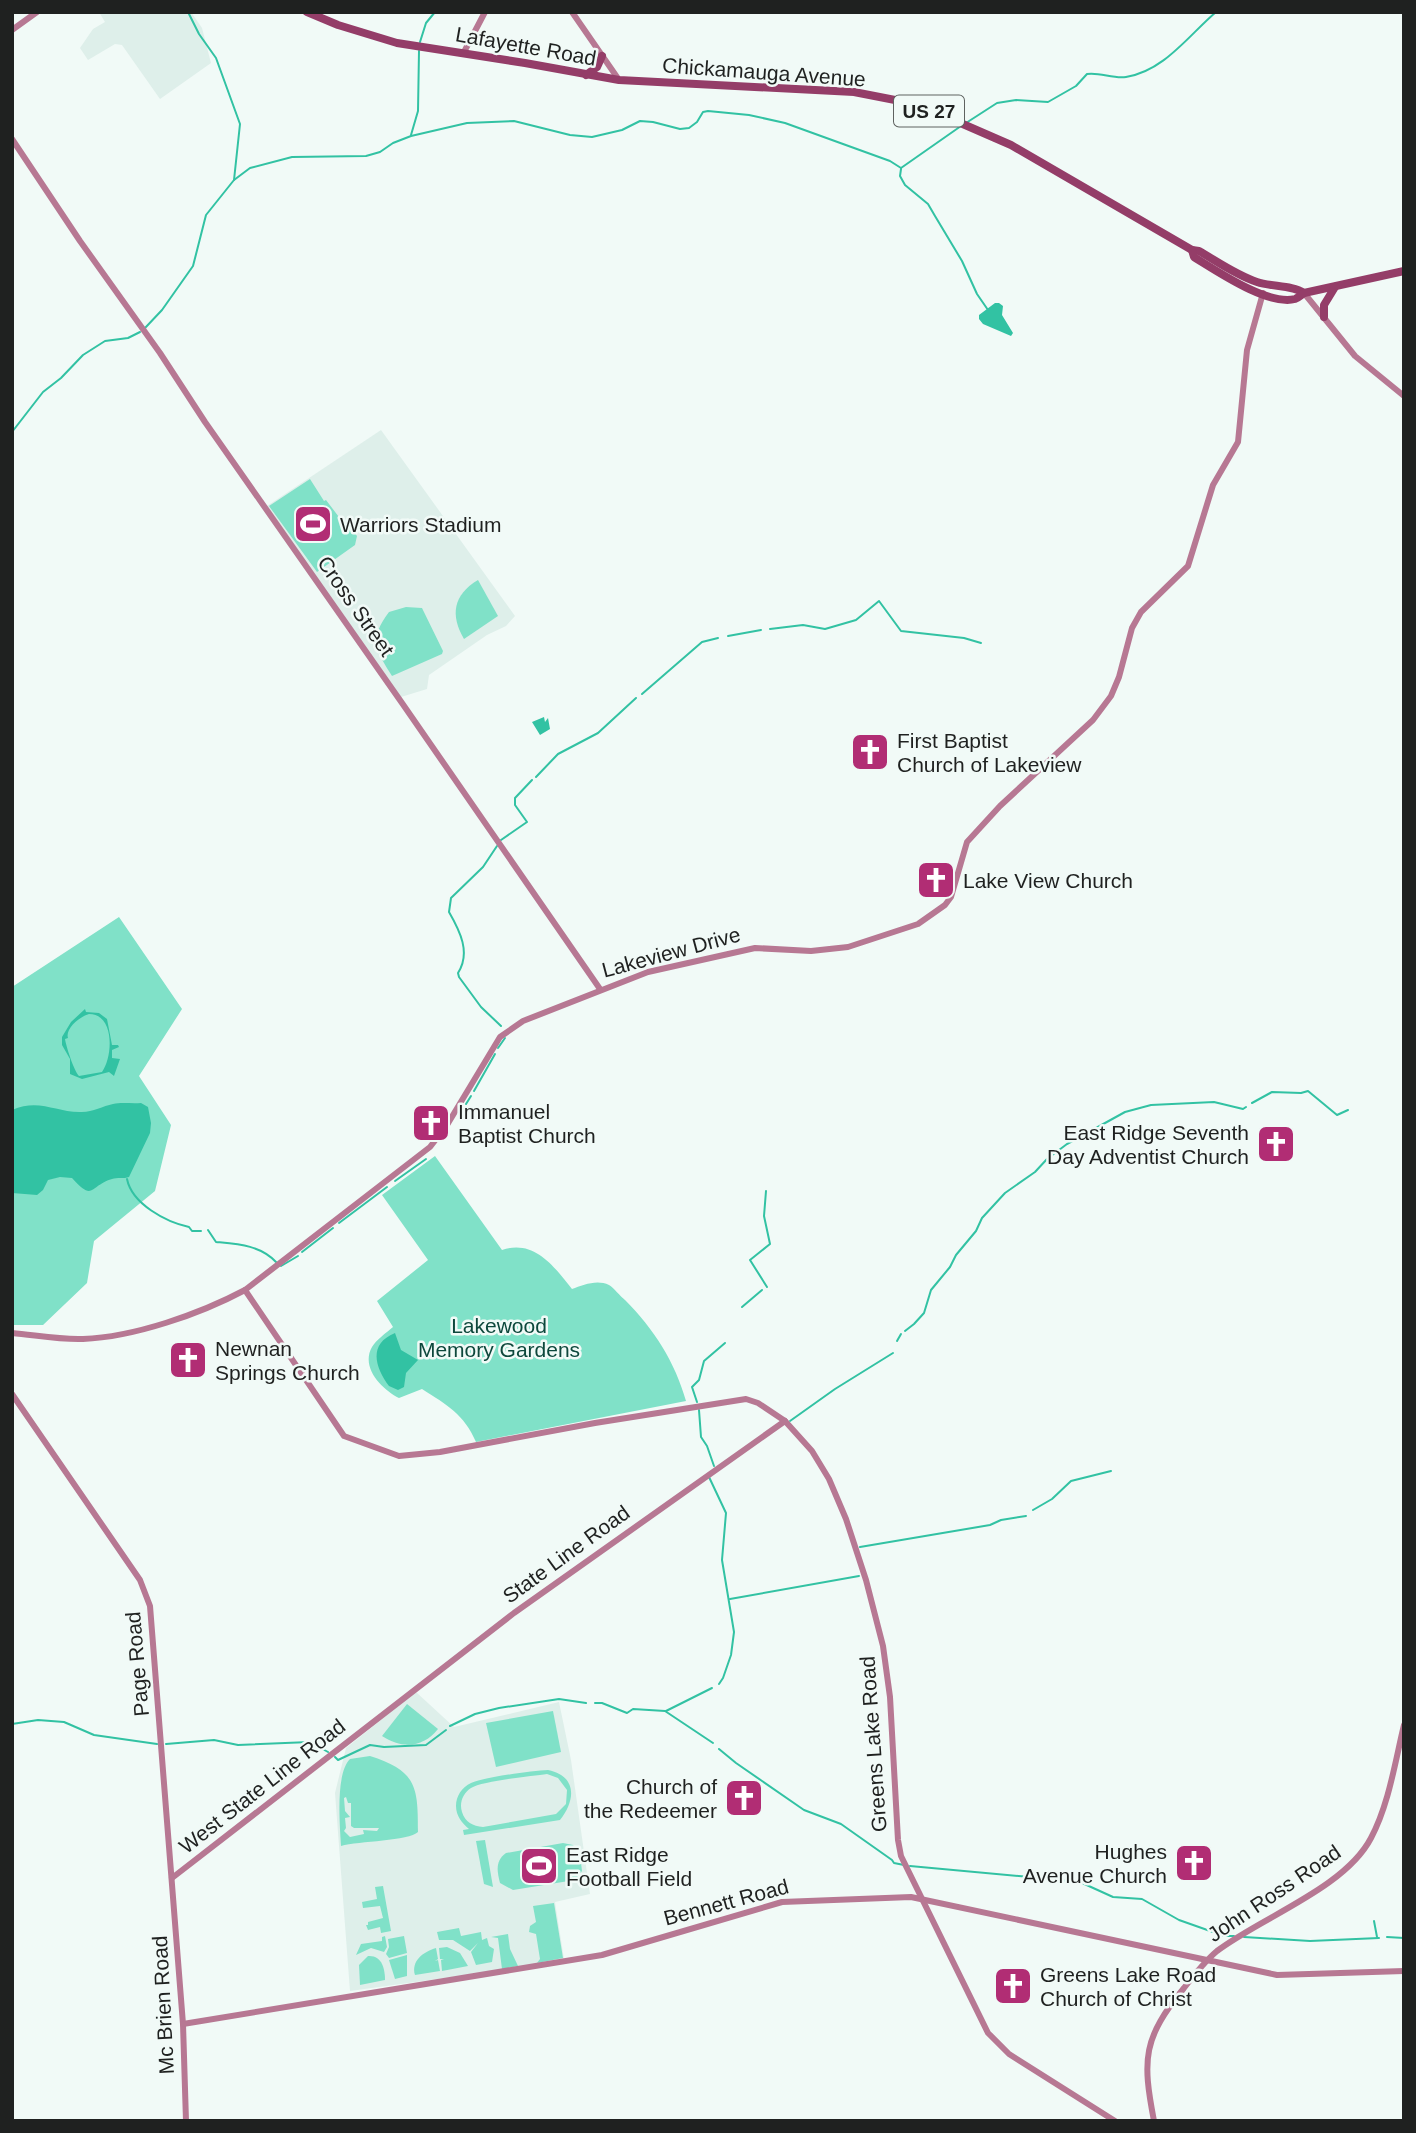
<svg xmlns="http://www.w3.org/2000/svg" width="1416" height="2133" viewBox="0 0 1416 2133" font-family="Helvetica,sans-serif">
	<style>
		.built { fill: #deefea }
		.green { fill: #80e1c8; fill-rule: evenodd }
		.water { fill: #32c2a3; fill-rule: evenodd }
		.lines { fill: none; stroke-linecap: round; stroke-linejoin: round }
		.stream { stroke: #32c2a3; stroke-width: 2 }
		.secondary { stroke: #b77893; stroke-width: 6 }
		.highway { stroke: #943d68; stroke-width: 8 }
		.labels { text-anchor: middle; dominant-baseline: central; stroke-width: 5; stroke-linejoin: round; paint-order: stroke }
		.shield { fill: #f1faf7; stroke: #5e6260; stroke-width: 2 }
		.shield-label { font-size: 19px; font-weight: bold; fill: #1f2120 }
		.street-label { font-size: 21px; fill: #1f2120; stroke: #f1faf7 }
		.poi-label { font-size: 21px; fill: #1f2120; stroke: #f1faf7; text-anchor: start }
		.park-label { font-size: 21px; fill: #0d483c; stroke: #f1faf7 }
	</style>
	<rect width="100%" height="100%" fill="#f1faf7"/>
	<g class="built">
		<polygon points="99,12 191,12 202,28 211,63 160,99 122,45 115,44 88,60 80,48 93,29 105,22"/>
		<polygon points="381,430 515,616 506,626 487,635 429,675 427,689 401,697 267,506"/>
		<polygon points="416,1692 454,1727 559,1702 571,1760 590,1894 555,1902 564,1959 503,1970 350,1991 335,1793 346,1748"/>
	</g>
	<g class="green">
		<polygon points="310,479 324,501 326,500 345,525 347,523 357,536 355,545 317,572 269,506"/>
		<path d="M478,580l20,36 -34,23c-14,-24 -11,-44 14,-59z"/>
		<path d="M406,607l16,1 21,43 -1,3 -50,22c-16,-26 -24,-36 -3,-64z"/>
		<polygon points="119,917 182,1009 139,1076 171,1125 155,1191 94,1241 87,1283 43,1325 12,1325 12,987"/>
		<path d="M435,1156l67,94c32,-11 52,16 70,39 11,-4 25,-10 37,-4 5,3 11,11 16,15 29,29 50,62 61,101l-210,41c-12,-28 -29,-37 -54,-53l-23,9c-16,-8 -39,-30 -27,-51 4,-7 14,-14 21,-20l-16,-26 51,-41 -46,-65z"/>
		<path d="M407,1704l31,25c-15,19 -36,20 -56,7z"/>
		<polygon points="553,1711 561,1752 496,1767 486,1723"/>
		<path d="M370,1756c47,15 48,31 48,76 -9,9 -59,9 -77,14 -1,-20 -6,-72 9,-87zM346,1797l2,6h3v23l3,2h25l-2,3 -14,-1 1,4 -14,3 -6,-6 2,-3 -1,-10 5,-1 -5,-6 -1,-13z"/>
		<path d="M548,1770c29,6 28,30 12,50l-96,15 -1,-5 6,-1c-7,-6 -13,-13 -13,-23 0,-10 6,-19 15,-23 13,-6 60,-12 77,-13zM547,1774l11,4 9,12 -1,14 -10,10 -73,13c-10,-1 -18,-5 -21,-15 -3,-9 1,-19 9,-24 11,-7 61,-12 76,-14z"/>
		<polygon points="485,1840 493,1887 484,1884 476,1841"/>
		<path d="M563,1843l10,2 7,10 2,16 -7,9 -62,10 -13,-7c-3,-12 -5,-22 6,-30z"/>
		<polygon points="383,1886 391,1931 381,1933 380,1927 368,1930 366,1925 368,1925 368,1922 383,1918 380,1906 363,1908 362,1902 377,1899 375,1887"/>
		<polygon points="554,1903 563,1958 537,1963 540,1959 536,1934 529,1932 530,1926 536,1922 533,1906"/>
		<polygon points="459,1928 461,1936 481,1932 482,1940 487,1938 489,1946 494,1949 492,1962 476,1965 471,1952 478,1943 470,1951 453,1940 439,1940 437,1932"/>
		<polygon points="508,1934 510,1949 518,1966 502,1969 498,1938 491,1937"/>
		<polygon points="385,1936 387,1947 384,1952 371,1948 356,1955 361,1944 382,1941 382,1937"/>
		<polygon points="404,1936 407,1953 389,1958 386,1954 389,1947 388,1939"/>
		<polygon points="447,1947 460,1953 468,1966 442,1971 441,1960 444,1959 440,1959 439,1948"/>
		<path d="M436,1948l2,11 -3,2 3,-1 2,11 -25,4c-4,-14 8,-23 21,-27z"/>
		<polygon points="407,1955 407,1976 395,1979 389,1960"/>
		<path d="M368,1956c14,-1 17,13 17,24l-25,5 -1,-20z"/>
	</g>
	<g class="water">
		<polygon points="995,303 999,303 1003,306 1002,315 1013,333 1011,336 983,324 979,319 979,315"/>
		<polygon points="544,717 545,722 548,718 550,729 540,735 532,722"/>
		<path d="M85,1009l1,3 13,1 8,6 5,26h6l1,2 -7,3v8l8,1 -6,17 -5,-4 -27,7 -12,-5v-15l-8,-14v-8l9,-15zM89,1014c26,0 24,43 13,58l-23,4c-5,-5 -13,-30 -14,-37l3,-1c-3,-9 11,-21 21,-24z"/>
		<path d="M141,1103l7,4 3,16 -1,10 -21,44c-5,2 -12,0 -17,2 -22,6 -18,24 -40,-1l-12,-1 -12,3 -5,10 -6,5 -25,-2v-83c28,-12 44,3 70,2 11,0 21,-6 31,-8 9,-2 19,0 28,-1z"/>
		<path d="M395,1333l6,17 17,10 -12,13 -2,14 -6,3 -9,-4c-14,-19 -21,-42 6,-53z"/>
	</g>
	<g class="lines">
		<g class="stream">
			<polyline points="188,12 199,34 216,58 240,124 234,180"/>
			<polyline points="420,42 426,23 435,12"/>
			<path d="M966,123l31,-20 19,-3 32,2 28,-16 11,-12c13,-2 26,5 39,3 38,-6 62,-41 90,-65"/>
			<polyline points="411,135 418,111 419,51"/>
			<polyline points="901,168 961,126"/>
			<polyline points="901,169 900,176 905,185 928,204 935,216 962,261 977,294 988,310"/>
			<polyline points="145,328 162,310 193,266 206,215 234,180 250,168 292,157 366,156 380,152 393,143 411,136 467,123 514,121 570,135 592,137 622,130 640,121 653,122 680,129 689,128 697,122 703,112 708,111 749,115 785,123 890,161 901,168"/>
			<polyline points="12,432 43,392 61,378 83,355 105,341 128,338 140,332"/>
			<polyline points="770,629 803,625 825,629 856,620 879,601 901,631 964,638 981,643"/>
			<polyline points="728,636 761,630"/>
			<polyline points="642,694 702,642 718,638"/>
			<polyline points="536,777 558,754 598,733 636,698"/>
			<polyline points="501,840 527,822 515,805 515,798 532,780"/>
			<path d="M497,846l-14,21 -32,31 -2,14c11,19 22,41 9,61l1,4 22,30 20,19"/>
			<polyline points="498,1048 505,1038"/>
			<polyline points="474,1091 495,1054"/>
			<polyline points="1252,1103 1272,1092 1301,1093 1308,1091 1337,1115 1348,1110"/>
			<polyline points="466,1104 471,1096"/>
			<path d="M127,1179c5,25 39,43 62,48l3,4h9"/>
			<polyline points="395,1181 426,1159"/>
			<polyline points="766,1191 764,1216 770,1244 750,1260 767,1287"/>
			<polyline points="339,1223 387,1187"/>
			<path d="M208,1230l8,12c22,2 44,3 60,20"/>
			<polyline points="302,1252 333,1228"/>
			<polyline points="281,1266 298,1256"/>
			<polyline points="742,1307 762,1290"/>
			<polyline points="905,1331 914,1324 924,1313 931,1290 950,1267 956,1255 976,1231 982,1218 1005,1193 1035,1172 1047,1159 1067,1144 1125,1112 1151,1105 1214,1102 1243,1109 1246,1107"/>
			<polyline points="897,1341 901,1334"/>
			<polyline points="697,1402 692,1387 699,1380 704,1361 725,1343"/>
			<polyline points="699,1410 701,1437 707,1446 714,1466"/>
			<polyline points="790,1421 835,1389 893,1353"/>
			<polyline points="709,1477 726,1513 722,1560 734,1632 731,1655 723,1678 719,1684"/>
			<polyline points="1033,1510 1052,1499 1071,1481 1111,1471"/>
			<polyline points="860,1547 990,1525 1001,1520 1026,1516"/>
			<polyline points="730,1599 859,1576"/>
			<polyline points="595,1703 602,1703 627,1713 633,1709 665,1711 713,1743"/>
			<polyline points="666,1711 712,1688"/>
			<polyline points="12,1724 38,1720 64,1722 94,1735 157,1744"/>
			<polyline points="450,1726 475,1714 499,1708 559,1699 586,1703"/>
			<polyline points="166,1744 214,1740 238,1745 310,1742 328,1752"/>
			<polyline points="719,1749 736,1763 804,1810 841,1824 892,1860 894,1863 904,1865"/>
			<polyline points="335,1757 338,1760 370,1745 384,1747 426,1745 446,1730"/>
			<polyline points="910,1866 1052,1879"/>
			<polyline points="1059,1880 1080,1882 1113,1897 1142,1899 1179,1920 1213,1932"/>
			<polyline points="1374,1921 1377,1937"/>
			<polyline points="1223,1936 1234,1936"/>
			<polyline points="1244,1937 1310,1941 1379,1938"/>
			<polyline points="1387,1937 1404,1938"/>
		</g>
		<g class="secondary">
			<polyline points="572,12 619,80"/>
			<polyline points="12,30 37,12"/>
			<polyline points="464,52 485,12"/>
			<polyline points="12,139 80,241 160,353 205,422 402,703 600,989"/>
			<polyline points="1304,293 1355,356 1404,396"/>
			<polyline points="245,1290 344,1436 399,1456 440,1452 595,1423 746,1399 758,1403 785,1421 812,1451 829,1479 846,1519 866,1580 883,1646 890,1697 898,1840 901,1856 988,2033 1009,2054 1115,2121"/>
			<path d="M12,1333c23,2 48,7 71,6 51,-2 117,-25 162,-49l185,-143 17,-22 53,-88 23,-16 125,-49 107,-24 56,3 37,-4 70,-23 27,-19 6,-8 16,-55 33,-36 93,-86 18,-24 8,-19 13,-49 9,-16 47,-46 25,-81 25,-43 9,-92 16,-57"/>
			<polyline points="12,1394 140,1580 150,1606 183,2024 186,2121"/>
			<polyline points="172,1878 514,1613 785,1421"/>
			<polyline points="183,2024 602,1955 782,1902 911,1897 1277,1975 1404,1971"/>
			<path d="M1154,2121c-12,-62 -11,-83 30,-133 10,-13 20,-26 33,-37 45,-34 128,-63 154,-113 18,-34 24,-76 33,-113"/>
		</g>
		<g class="highway">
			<path d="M307,12l31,13 59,18 128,20 94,17 235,12 41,8 54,18 62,27 181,105 7,1c19,11 37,24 58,31 15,5 35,3 47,11"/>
			<polyline points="586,75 597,67 602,56"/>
			<path d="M1192,250l2,7c23,14 74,49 101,42 3,-1 6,-4 9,-6l100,-22"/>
			<polyline points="1324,317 1324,305 1335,287"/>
		</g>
	</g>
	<defs>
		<symbol id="stadium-square" viewBox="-11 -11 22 22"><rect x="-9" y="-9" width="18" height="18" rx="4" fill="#b12d74" stroke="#f1faf7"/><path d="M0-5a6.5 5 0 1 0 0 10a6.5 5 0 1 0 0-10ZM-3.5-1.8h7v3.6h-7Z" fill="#fff"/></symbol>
		<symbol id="church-square" viewBox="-11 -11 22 22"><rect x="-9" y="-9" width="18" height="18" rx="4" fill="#b12d74" stroke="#f1faf7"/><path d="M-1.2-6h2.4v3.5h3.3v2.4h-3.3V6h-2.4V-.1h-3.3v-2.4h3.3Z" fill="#fff"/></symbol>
	</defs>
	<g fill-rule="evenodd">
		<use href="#stadium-square" x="291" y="502" width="44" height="44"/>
		<use href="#church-square" x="848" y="730" width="44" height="44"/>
		<use href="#church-square" x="914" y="858" width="44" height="44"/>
		<use href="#church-square" x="409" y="1101" width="44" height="44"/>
		<use href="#church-square" x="1254" y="1122" width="44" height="44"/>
		<use href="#church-square" x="166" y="1338" width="44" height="44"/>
		<use href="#church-square" x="722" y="1776" width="44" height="44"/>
		<use href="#church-square" x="1172" y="1841" width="44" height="44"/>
		<use href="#stadium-square" x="517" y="1844" width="44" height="44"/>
		<use href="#church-square" x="991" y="1964" width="44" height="44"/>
	</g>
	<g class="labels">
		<rect class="shield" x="894" y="95.5" width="70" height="31" rx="5"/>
		<g class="shield-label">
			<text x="929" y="111">US 27</text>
		</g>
		<g class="street-label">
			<text transform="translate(526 46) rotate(10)">Lafayette Road</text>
			<text transform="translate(764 72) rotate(4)">Chickamauga Avenue</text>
			<text transform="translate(356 606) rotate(55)">Cross Street</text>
			<text transform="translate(671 952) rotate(-15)">Lakeview Drive</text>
			<text transform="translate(566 1554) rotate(-36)">State Line Road</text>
			<text transform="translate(137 1664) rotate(-95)">Page Road</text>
			<text transform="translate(873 1744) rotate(-94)">Greens Lake Road</text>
			<text transform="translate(262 1786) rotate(-38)">West State Line Road</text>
			<text transform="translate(1274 1893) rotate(-34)">John Ross Road</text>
			<text transform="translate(726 1902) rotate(-15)">Bennett Road</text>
			<text transform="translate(163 2005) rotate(-93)">Mc Brien Road</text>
		</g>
		<g class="poi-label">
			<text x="340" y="524">Warriors Stadium</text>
			<text x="897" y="740">First Baptist<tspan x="897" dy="24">Church of Lakeview</tspan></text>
			<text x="963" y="880">Lake View Church</text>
			<text x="458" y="1111">Immanuel<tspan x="458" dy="24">Baptist Church</tspan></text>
			<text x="1249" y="1132" text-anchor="end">East Ridge Seventh<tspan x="1249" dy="24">Day Adventist Church</tspan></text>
			<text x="215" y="1348">Newnan<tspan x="215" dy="24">Springs Church</tspan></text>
			<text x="717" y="1786" text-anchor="end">Church of<tspan x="717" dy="24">the Redeemer</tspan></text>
			<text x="1167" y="1851" text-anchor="end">Hughes<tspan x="1167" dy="24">Avenue Church</tspan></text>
			<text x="566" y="1854">East Ridge<tspan x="566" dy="24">Football Field</tspan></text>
			<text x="1040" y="1974">Greens Lake Road<tspan x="1040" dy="24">Church of Christ</tspan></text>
		</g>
		<g class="park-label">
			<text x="499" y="1325">Lakewood<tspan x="499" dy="24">Memory Gardens</tspan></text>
		</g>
	</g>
	<rect width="1416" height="2133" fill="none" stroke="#1f2120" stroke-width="28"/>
</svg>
